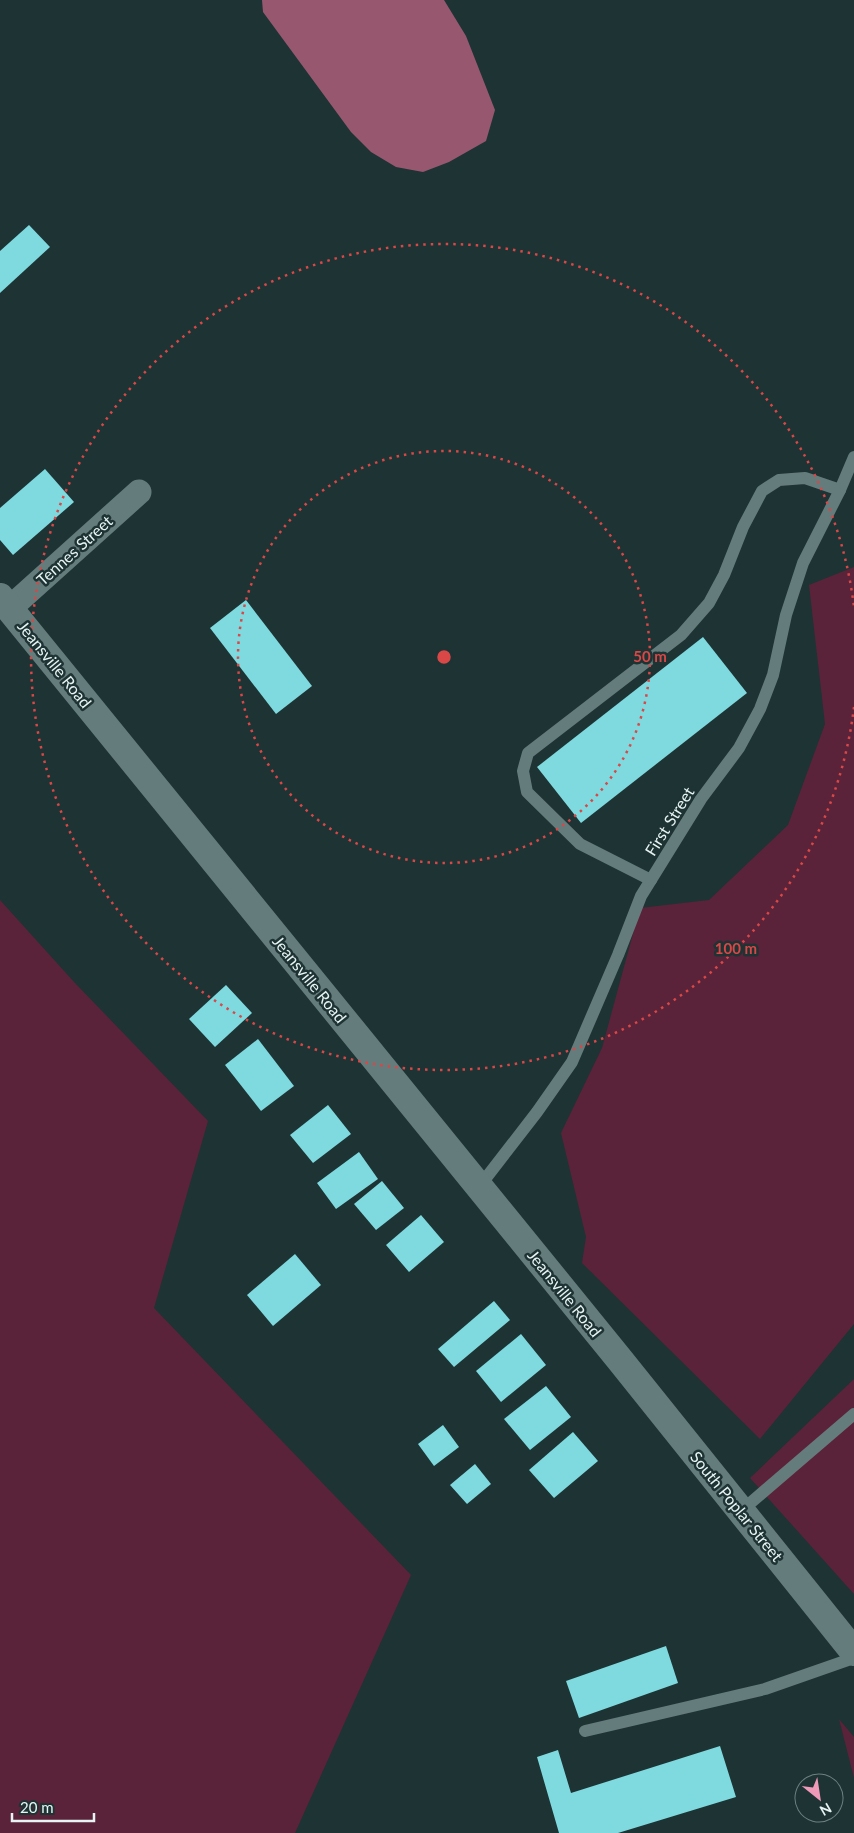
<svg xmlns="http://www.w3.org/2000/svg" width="854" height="1833" viewBox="0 0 854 1833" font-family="Lato,sans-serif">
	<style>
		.green { fill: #5a233a }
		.water { fill: #97586f }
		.building { fill: #7fdadf }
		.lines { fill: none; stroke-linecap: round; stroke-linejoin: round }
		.lane { stroke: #657c7d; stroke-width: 12 }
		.street { stroke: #657c7d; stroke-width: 25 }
		.secondary { stroke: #657c7d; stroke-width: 28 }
		.ring { fill: none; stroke: #d94747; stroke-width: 2.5; stroke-dasharray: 2.5 5 }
		.labels { text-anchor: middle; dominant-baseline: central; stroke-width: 5; stroke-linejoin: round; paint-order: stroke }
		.street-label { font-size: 16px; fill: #e7f4f4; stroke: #1e3334 }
		.centre { fill: #d94747; stroke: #1e3334; stroke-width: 2.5 }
		.ring-label { font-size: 15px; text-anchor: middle; font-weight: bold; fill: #d94747; stroke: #1e3334; stroke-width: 5; stroke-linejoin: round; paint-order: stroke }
	</style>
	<rect width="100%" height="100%" fill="#1e3334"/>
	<g class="green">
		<polygon points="854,567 854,1324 760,1439 582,1263 586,1237 561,1133 602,1048 640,908 709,900 788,825 825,724 809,585"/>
		<polygon points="0,900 74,982 208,1121 154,1308 411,1575 295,1833 0,1833"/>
		<polygon points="854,1379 854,1594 750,1478"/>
		<polygon points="839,1719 854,1737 854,1778"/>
	</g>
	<polygon class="water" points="262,0 444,0 466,36 495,110 486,141 449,162 423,172 396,167 371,152 351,132 263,12"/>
	<g class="building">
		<polygon points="29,225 50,247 0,293 0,251"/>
		<polygon points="45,469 74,502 13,555 0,540 0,508"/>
		<polygon points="246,600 312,686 276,714 210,628"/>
		<polygon points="703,637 747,693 581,823 537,767"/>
		<polygon points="226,985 252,1013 215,1047 189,1019"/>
		<polygon points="258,1039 294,1086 261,1111 225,1065"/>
		<polygon points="328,1105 351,1134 313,1163 290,1135"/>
		<polygon points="359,1152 378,1179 336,1209 317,1183"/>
		<polygon points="382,1181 404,1208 376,1230 354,1204"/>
		<polygon points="421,1215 444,1242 409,1272 386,1245"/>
		<polygon points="295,1254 321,1285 273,1326 247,1295"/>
		<polygon points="494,1301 510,1320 454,1367 438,1349"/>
		<polygon points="521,1334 546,1365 501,1402 476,1371"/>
		<polygon points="546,1386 571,1417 530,1450 504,1419"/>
		<polygon points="443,1425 459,1447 434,1466 418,1444"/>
		<polygon points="573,1432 598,1461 554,1498 529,1470"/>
		<polygon points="475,1464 491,1484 467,1504 450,1485"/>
		<polygon points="666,1646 678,1683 579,1718 566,1681"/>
		<polygon points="720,1746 736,1797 618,1833 559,1833 537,1757 558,1750 571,1793"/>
	</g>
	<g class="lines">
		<g class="lane">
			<polyline points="651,880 580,844 527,792 523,771 528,753 681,635 709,603 724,575 743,527 762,491 779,480 805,478 840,490"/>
			<polyline points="479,1187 537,1112 572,1062 618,955 641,896 701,799 739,748 760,709 773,675 786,615 803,563 840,490 854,457"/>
			<polyline points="741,1511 854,1414"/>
			<polyline points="585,1731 765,1689 854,1658"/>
		</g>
		<polyline class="street" points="10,608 139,492"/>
		<polyline class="secondary" points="0,597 620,1360 854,1652"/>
	</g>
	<g class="ring">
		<circle cx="444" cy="657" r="206"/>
		<path d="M854 707A413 413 0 1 1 854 607"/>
	</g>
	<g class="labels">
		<g class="street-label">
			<text transform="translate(74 550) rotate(-42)">Tennes Street</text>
			<text transform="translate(55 664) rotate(51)">Jeansville Road</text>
			<text transform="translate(669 821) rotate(-58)">First Street</text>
			<text transform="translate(310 979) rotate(51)">Jeansville Road</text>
			<text transform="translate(565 1293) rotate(51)">Jeansville Road</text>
			<text transform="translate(737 1506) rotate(51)">South Poplar Street</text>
		</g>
	</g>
	<circle cx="444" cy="657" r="8" class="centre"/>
	<g class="ring-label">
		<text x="650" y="662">50 m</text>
		<text x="736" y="954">100 m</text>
	</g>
	<g transform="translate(819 1798) rotate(150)"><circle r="24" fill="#1e3334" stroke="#6e8081"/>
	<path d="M0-4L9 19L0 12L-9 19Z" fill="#ef9ab8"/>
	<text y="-8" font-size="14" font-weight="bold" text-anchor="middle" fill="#e7f4f4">N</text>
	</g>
	<path d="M12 1813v8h82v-8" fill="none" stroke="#e7f4f4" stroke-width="2.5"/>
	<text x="20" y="1813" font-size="15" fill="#e7f4f4" stroke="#1e3334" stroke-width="4" paint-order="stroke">20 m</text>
</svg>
